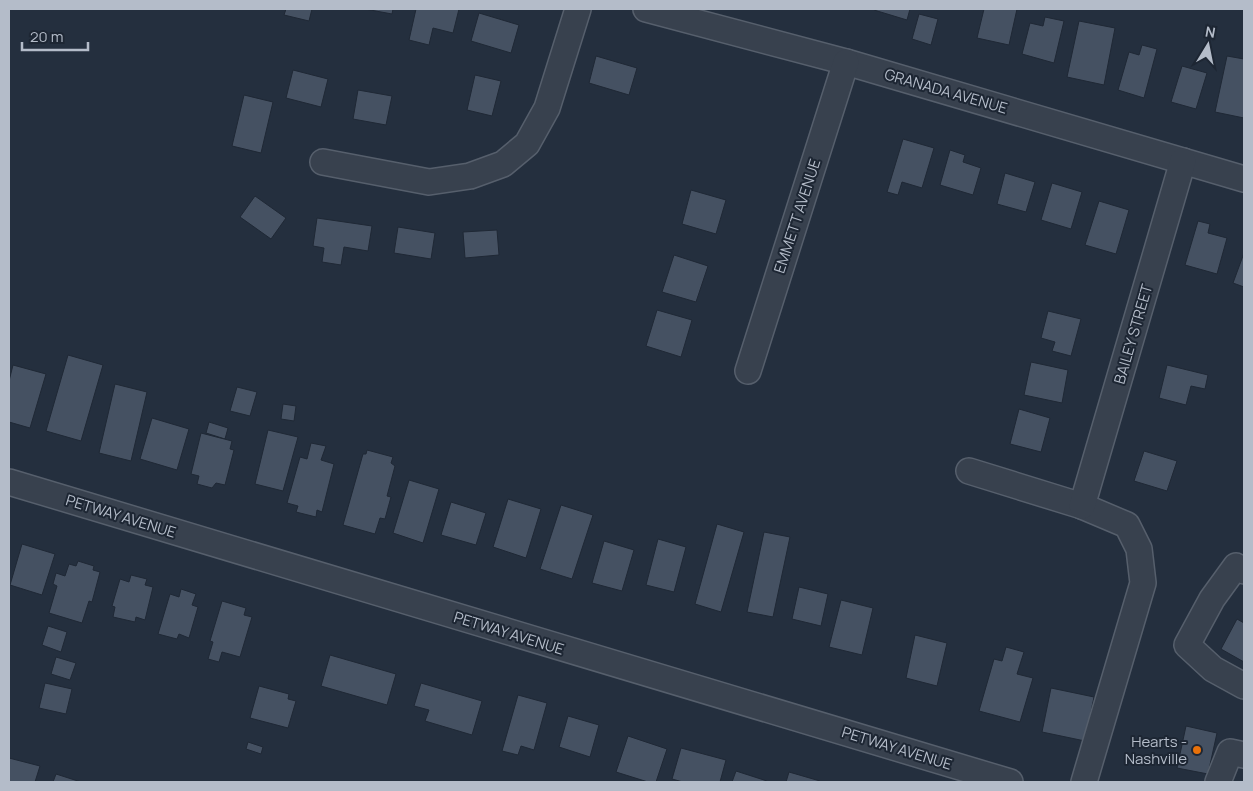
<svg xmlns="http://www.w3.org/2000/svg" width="1253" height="791" viewBox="0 0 1253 791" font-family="Manrope,sans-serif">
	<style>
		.building { fill: #455162; stroke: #1f2835 }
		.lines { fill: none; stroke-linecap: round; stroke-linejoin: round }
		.minor-casing { stroke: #565f6c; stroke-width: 28 }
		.minor { stroke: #38414e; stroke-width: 25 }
		.food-dot { fill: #e8710a; stroke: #1d2633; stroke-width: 2 }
		.labels { text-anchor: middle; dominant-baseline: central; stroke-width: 4; stroke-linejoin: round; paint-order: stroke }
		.street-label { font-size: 15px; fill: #b4bcc9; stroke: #1d2633 }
		.poi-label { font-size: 15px; fill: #b4bcc9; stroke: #1d2633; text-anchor: end }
	</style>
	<rect width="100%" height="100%" fill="#242f3e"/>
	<g class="building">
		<polygon points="286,9 312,9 309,21 284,15"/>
		<polygon points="365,9 393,9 392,14"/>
		<polygon points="416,9 459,9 453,33 433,28 429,45 409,40"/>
		<polygon points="875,9 910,9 907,20 874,10"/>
		<polygon points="984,9 1017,9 1009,45 977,38"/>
		<polygon points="479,13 519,25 511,53 471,41"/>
		<polygon points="919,14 938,19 931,45 912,39"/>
		<polygon points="1045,17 1064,21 1054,63 1022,54 1030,23 1043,26"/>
		<polygon points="1079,21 1115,28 1104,85 1067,77"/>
		<polygon points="1142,45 1157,49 1144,98 1118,90 1129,52 1139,55"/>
		<polygon points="596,56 637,68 629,95 589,83"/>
		<polygon points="1227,56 1244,59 1244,118 1215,112"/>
		<polygon points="1182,66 1207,73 1196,109 1171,102"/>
		<polygon points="293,70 328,79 321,107 286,98"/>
		<polygon points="475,75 501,81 492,116 467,110"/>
		<polygon points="358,90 392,96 386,125 353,119"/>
		<polygon points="244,95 273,102 261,153 232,146"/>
		<polygon points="903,139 934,148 922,188 902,182 898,195 887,192"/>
		<polygon points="950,150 965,155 963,162 981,168 973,195 940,185"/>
		<polygon points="1005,173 1035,182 1026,212 997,204"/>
		<polygon points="1052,183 1082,192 1071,229 1041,220"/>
		<polygon points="691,190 726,200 716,234 682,224"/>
		<polygon points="255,196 286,218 271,239 240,217"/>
		<polygon points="1099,201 1129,210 1116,254 1085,245"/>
		<polygon points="317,218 372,226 368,251 344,247 341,265 322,262 324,248 313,246"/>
		<polygon points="1198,221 1210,224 1208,233 1227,238 1217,274 1185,265"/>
		<polygon points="398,227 435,233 431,259 394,253"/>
		<polygon points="497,230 499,255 465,258 463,232"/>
		<polygon points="1244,253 1244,287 1233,283"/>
		<polygon points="674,255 708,266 696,302 662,292"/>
		<polygon points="657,310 692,320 681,357 646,346"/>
		<polygon points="1048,311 1081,319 1071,356 1052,351 1055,342 1041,338"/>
		<polygon points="68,355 103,365 81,441 46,431"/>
		<polygon points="1031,362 1068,370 1062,403 1024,395"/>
		<polygon points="13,365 46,374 30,428 9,422 9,381"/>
		<polygon points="1167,365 1208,375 1205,389 1191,386 1186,405 1159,398"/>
		<polygon points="115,384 147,392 131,461 99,453"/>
		<polygon points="237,387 257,392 250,416 230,411"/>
		<polygon points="283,404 296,406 294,421 281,419"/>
		<polygon points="1019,409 1050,418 1041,452 1010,444"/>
		<polygon points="152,418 189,429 177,470 140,459"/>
		<polygon points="209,422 228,428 225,439 206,433"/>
		<polygon points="268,430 298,437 283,491 255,484"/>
		<polygon points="201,433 232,441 230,449 234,450 225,485 216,483 212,488 197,484 199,476 191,474"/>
		<polygon points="311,443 326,446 321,460 334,464 322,512 317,510 316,517 296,512 298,506 287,503 300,457 307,459"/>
		<polygon points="367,450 393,457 391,463 395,466 387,496 391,497 385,519 380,518 375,534 343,525 363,454 366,454"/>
		<polygon points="1144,451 1177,461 1167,491 1134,481"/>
		<polygon points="409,480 439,489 423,543 393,533"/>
		<polygon points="508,499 541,509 526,558 493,547"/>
		<polygon points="451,502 486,513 476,545 441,535"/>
		<polygon points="561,505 593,515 572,579 540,569"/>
		<polygon points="717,524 744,532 721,612 695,604"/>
		<polygon points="764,532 790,537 773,617 747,612"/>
		<polygon points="658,539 686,547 674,592 646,585"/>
		<polygon points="604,541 634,550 622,591 592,583"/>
		<polygon points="22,544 55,554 42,595 10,585"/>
		<polygon points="78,561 94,566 93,570 100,572 92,602 89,601 82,623 49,613 57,586 53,584 56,573 65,576 69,564 76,566"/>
		<polygon points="131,575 147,579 145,585 153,587 145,620 136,617 135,622 113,617 115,607 112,606 120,579 129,582"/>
		<polygon points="799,587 828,594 821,626 792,619"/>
		<polygon points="181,589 196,594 192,605 198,607 189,638 179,634 177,639 158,634 170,594 179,597"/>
		<polygon points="841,600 873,608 862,655 829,647"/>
		<polygon points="222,601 246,608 244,615 252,617 240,657 222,652 219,662 208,659 213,642 210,641"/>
		<polygon points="1237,619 1244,623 1244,662 1221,649"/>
		<polygon points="48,626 67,632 61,652 42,645"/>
		<polygon points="915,635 947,643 937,686 906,678"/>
		<polygon points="1006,647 1024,652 1017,674 1033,678 1020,722 979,711 994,659 1002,661"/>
		<polygon points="330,655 396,674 387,705 321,686"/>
		<polygon points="56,657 76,663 70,680 51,674"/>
		<polygon points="45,683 72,689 66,714 39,708"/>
		<polygon points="421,683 482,701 472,735 425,721 429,710 414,706"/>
		<polygon points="259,686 289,694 288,699 296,701 288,728 250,718"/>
		<polygon points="1051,688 1094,697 1085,741 1042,732"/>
		<polygon points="518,695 547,703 534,750 521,746 518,755 502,751"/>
		<polygon points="568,716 599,725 590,757 559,747"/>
		<polygon points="1186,726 1217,733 1208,774 1177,768"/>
		<polygon points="628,736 667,749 656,782 648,782 616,772"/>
		<polygon points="248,742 263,747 261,754 246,749"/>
		<polygon points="681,748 726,760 720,782 683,782 672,779"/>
		<polygon points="9,758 40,766 35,782 9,782"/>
		<polygon points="736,771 767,781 766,782 732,782"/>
		<polygon points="789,772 820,781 819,782 786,782"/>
		<polygon points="56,774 81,782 53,782"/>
	</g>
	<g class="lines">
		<defs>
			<g id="minor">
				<polyline points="646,9 846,62 1244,179"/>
				<polyline points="323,162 429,182 470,176 503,164 527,144 547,108 578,9"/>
				<polyline points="748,371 846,62"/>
				<polyline points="969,471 1082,506 1127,525 1139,549 1143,583 1084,782"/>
				<polyline points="9,482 1010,782"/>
				<polyline points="1082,506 1183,161"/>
				<polyline points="1244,571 1236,566 1212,599 1187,645 1213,669 1244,686"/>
				<polyline points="1218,782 1230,752 1244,755"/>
			</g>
		</defs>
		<use href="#minor" class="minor-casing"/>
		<use href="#minor" class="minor"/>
	</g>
	<circle class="food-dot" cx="1197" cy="750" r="5"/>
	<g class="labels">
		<g class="street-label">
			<text transform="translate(946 91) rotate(16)">GRANADA AVENUE</text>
			<text transform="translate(797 216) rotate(-72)">EMMETT AVENUE</text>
			<text transform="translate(1133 334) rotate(-74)">BAILEY STREET</text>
			<text transform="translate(121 516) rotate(17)">PETWAY AVENUE</text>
			<text transform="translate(509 633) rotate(17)">PETWAY AVENUE</text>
			<text transform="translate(897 748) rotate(17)">PETWAY AVENUE</text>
		</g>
		<g class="poi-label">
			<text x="1187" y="741">Hearts -<tspan x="1187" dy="17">Nashville</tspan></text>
		</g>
	</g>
	<rect width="1253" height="791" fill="none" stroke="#b4bcc9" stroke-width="20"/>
	<g transform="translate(1208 45) rotate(10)" stroke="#1d2633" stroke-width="4" paint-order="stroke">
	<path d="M0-4L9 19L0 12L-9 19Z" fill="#b4bcc9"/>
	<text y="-8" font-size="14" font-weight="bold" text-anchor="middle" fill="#b4bcc9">N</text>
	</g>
	<path d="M22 42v8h66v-8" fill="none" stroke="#b4bcc9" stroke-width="2.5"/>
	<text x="30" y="42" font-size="15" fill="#b4bcc9" stroke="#1d2633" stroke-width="4" paint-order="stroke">20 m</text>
</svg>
